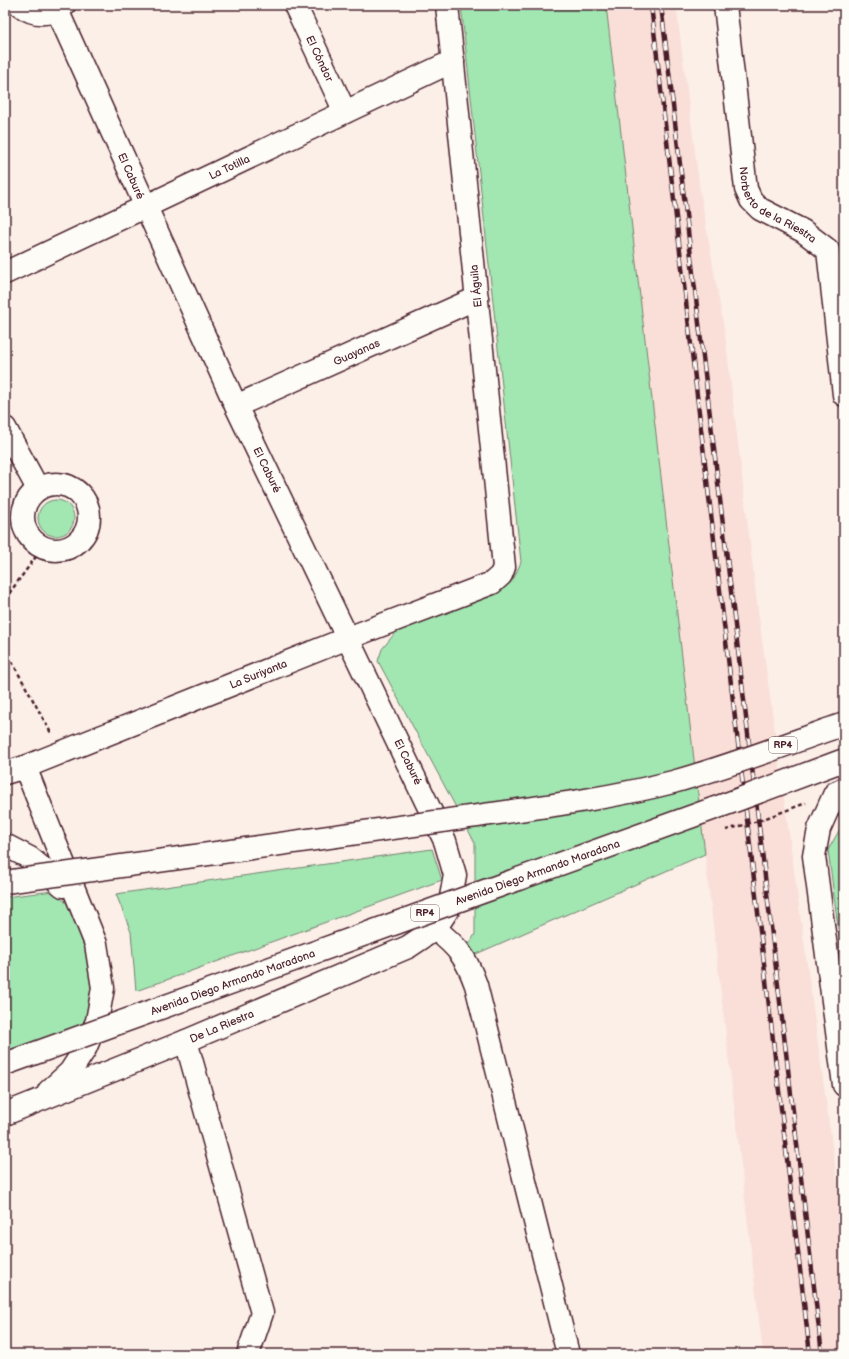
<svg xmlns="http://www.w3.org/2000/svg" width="849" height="1359" viewBox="0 0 849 1359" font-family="'Balsamiq Sans',sans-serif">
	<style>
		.built { fill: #f9dfd7 }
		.green { fill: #a2e6b2; stroke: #76826e }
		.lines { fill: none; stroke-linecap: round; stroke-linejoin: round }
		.minor-casing { stroke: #4a1f2b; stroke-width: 25 }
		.path { stroke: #4a1f2b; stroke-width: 2.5; stroke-dasharray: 4 3; stroke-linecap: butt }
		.minor { stroke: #fdfcf7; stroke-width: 22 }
		.rail-casing { stroke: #4a1f2b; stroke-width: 4.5 }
		.rail { stroke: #fdfcf7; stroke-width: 3; stroke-dasharray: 9; stroke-linecap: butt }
		.major-bridge-casing { stroke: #4a1f2b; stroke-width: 25; stroke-linecap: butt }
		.major-bridge { stroke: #fdfcf7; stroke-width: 22 }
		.labels { text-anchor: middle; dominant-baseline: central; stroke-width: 4; stroke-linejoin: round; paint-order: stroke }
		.shield { fill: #fdfcf7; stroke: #806168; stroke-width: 1 }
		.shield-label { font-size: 10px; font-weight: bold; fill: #4a1f2b }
		.street-label { font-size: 11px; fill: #4a1f2b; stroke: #fdfcf7 }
	</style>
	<rect width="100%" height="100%" fill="#fbefe8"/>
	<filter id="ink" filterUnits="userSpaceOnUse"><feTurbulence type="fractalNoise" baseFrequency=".025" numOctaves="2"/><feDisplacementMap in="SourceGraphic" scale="8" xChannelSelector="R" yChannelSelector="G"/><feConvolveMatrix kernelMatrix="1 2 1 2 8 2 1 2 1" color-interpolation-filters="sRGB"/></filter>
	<g filter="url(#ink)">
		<polygon class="built" points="606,5 676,5 700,191 725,334 757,603 844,1231 844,1354 763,1354"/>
		<g class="green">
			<polygon points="461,5 606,5 705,854 460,961 475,934 475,843 378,661 382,649 396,632 498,589 514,578 521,562"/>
			<circle cx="56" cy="518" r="18"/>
			<polygon points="844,828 844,973 828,850 840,829"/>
			<polygon points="432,849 442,880 136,991 131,932 116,894"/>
			<polygon points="53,891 71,907 88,949 92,996 85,1025 5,1054 5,897"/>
		</g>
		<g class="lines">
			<defs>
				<g id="minor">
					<path d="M20,5c14,11 30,11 44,0"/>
					<path id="s1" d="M295,5l50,107"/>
					<path id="s2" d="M725,5l21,184 5,11 9,9 43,22 25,19 16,145"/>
					<path id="s3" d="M5,273l448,-212"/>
					<path id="s4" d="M236,406l241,-108"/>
					<polyline points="5,428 38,489"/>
					<circle cx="56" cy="517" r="33"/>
					<polyline points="25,767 96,944 103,988 97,1021 85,1049 70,1072 49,1091"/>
					<path id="s5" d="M5,773l20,-6 323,-129 144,-55 9,-8 3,-8 -57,-562"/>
					<polyline points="844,789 835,793 819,829 814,856 844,1085"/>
					<polyline points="5,845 30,858 63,886"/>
					<path d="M435,929c23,18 31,28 41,56l92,369"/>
					<polyline points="186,1041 262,1313 248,1354"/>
					<path id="s6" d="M5,1114l181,-73 222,-94 27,-18 14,-21 6,-33 -10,-34 -209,-435 -179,-396"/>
				</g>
			</defs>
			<use href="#minor" class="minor-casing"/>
			<g class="path">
				<polyline points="5,599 43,547"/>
				<polyline points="5,649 51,733"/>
				<polyline points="726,830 758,821 806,803"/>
			</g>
			<use href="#minor" class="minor"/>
			<defs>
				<g id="rail">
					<polyline points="651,5 810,1354"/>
					<polyline points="661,5 822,1354"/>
				</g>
			</defs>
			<use href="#rail" class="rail-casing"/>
			<use href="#rail" class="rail"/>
			<defs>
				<g id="major-bridge">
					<path d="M5,882c143,-20 287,-39 430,-60 79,-12 160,-20 238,-40 58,-16 114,-38 171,-58"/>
					<path id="s7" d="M5,1064l724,-261 115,-43"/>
				</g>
			</defs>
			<use href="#major-bridge" class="major-bridge-casing"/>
			<use href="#major-bridge" class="major-bridge"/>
		</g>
	</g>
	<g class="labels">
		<g class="shield">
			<rect x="769" y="737" width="28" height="16" rx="3"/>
			<rect x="411" y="905" width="28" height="16" rx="3"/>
		</g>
		<g class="shield-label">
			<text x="783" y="745">RP4</text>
			<text x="425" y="913">RP4</text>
		</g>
		<g class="street-label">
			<text stroke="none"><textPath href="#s1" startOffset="59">El Cóndor</textPath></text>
			<text stroke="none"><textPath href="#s3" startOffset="248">La Totilla</textPath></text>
			<text transform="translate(131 176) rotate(66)">El Caburé</text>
			<text stroke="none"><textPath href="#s2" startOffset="218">Norberto de la Riestra</textPath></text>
			<text transform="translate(476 286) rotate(-96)">El Águila</text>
			<text stroke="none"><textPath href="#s4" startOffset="132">Guayanas</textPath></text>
			<text transform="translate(267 470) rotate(64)">El Caburé</text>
			<text stroke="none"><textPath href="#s5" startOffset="272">La Suriyanta</textPath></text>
			<text transform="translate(408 762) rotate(64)">El Caburé</text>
			<text stroke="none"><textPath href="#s7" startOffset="566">Avenida Diego Armando Maradona</textPath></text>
			<text stroke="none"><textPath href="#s7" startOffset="242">Avenida Diego Armando Maradona</textPath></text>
			<text stroke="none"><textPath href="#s6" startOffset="234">De La Riestra</textPath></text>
		</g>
	</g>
	<rect width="849" height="1359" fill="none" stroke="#fdfcf7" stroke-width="20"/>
	<rect x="10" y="10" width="829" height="1339" fill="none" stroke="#4a1f2b" stroke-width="1.5" filter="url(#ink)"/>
</svg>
